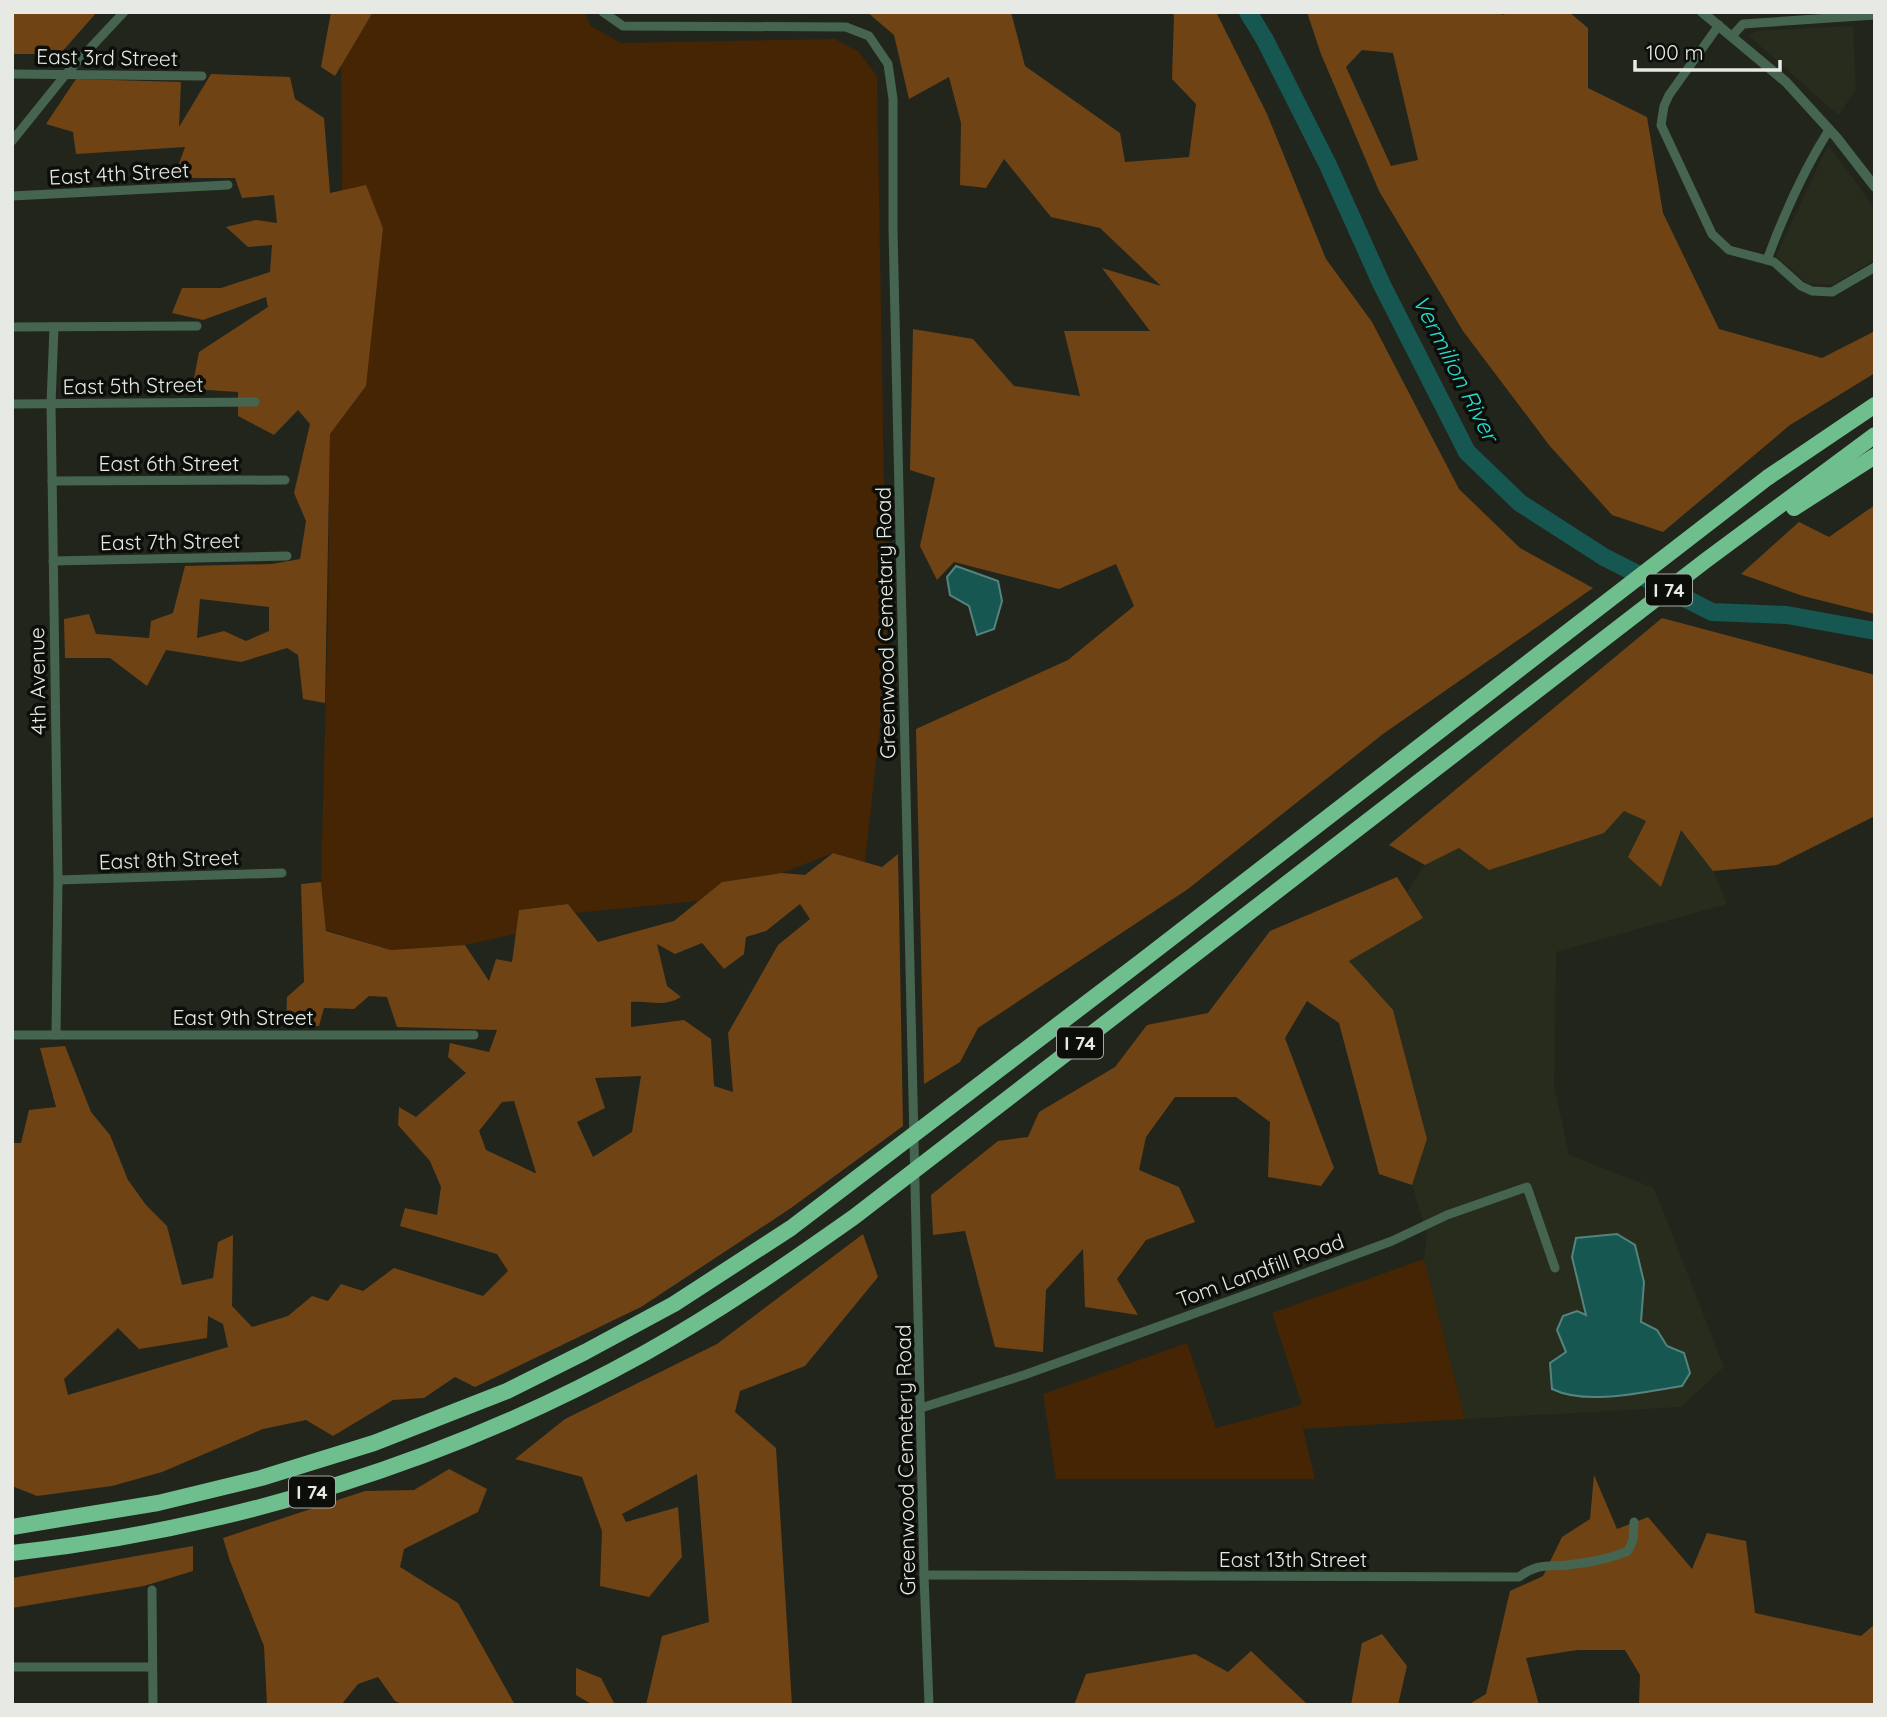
<svg xmlns="http://www.w3.org/2000/svg" width="1887" height="1717" viewBox="0 0 1887 1717" font-family="Quicksand,sans-serif">
	<style>
		.built { fill: #272c1d }
		.green { fill: #452503 }
		.forest { fill: #704315; fill-rule: evenodd }
		.water { fill: #165752; stroke: #55837e; stroke-width: 2 }
		.lines { fill: none; stroke-linecap: round; stroke-linejoin: round }
		.river { stroke: #165752; stroke-width: 18 }
		.minor { stroke: #466550; stroke-width: 9 }
		.tertiary { stroke: #466550; stroke-width: 10 }
		.motorway { stroke: #6fbe8d; stroke-width: 16 }
		.labels { text-anchor: middle; dominant-baseline: central; stroke-width: 7; stroke-linejoin: round; paint-order: stroke }
		.shield { fill: #0c0e0a; stroke: #a5a8a3; stroke-width: 2 }
		.shield-label { font-size: 19px; font-weight: bold; fill: #e7eae4 }
		.street-label { font-size: 21px; fill: #e7eae4; stroke: #0c0e0a }
		.water-label { font-size: 23px; font-style: italic; fill: #26dfd1; stroke: #0c0e0a }
	</style>
	<rect width="100%" height="100%" fill="#22251c"/>
	<g class="built">
		<polygon points="1853,26 1856,90 1838,115 1749,36 1756,31"/>
		<polygon points="1828,145 1875,209 1875,259 1833,285 1808,284 1776,256"/>
		<polygon points="1624,811 1646,821 1661,886 1681,829 1713,870 1727,904 1556,952 1554,1086 1569,1155 1654,1188 1724,1367 1681,1407 1465,1419 1424,1259 1427,1234 1412,1185 1427,1139 1393,1011 1349,961 1423,918 1407,892 1425,865 1459,848"/>
	</g>
	<g class="green">
		<polygon points="373,12 584,12 591,26 621,43 835,39 859,52 877,76 887,662 865,862 833,853 782,873 722,882 698,901 575,913 568,904 519,910 516,934 465,945 391,950 326,930 321,882 328,615 330,434 366,386 366,185 342,191 341,65"/>
		<polygon points="1424,1259 1465,1419 1303,1429 1315,1479 1056,1479 1043,1394 1187,1343 1216,1428 1302,1405 1272,1313"/>
	</g>
	<g class="forest">
		<polygon points="12,12 97,12 60,54 12,54"/>
		<polygon points="331,12 373,12 335,76 321,67"/>
		<polygon points="867,12 1011,12 1025,66 1120,133 1125,162 1189,157 1196,104 1172,79 1174,16 1172,12 1216,12 1267,114 1326,259 1372,322 1459,489 1520,548 1593,588 1383,734 1188,889 978,1028 960,1062 924,1084 916,729 1068,660 1134,606 1116,564 1059,589 954,562 937,580 920,546 935,478 910,470 913,329 973,339 1014,386 1080,396 1064,331 1150,331 1102,268 1161,286 1100,228 1051,217 1004,159 986,188 960,185 961,123 949,77 909,99 894,35"/>
		<path d="M1307,12h194l1,3 7,-3h60l19,16v60l59,29 16,96 56,116 103,29 53,-27v42l-85,52 -127,107 -51,-17 -63,-70 -86,-114 -84,-140 -58,-137zM1362,50l31,3 25,107 -27,6 -45,-99z"/>
		<path d="M211,74l79,3 5,22 29,19 6,75 36,-8 17,43 -17,158 -36,48 -5,269 -22,-4 -5,-44 -11,-7 -46,14 -75,-12 -19,36 -37,-28h-45l-1,-39 25,-5 7,20 53,4 2,-17 22,-8 12,-47 87,-2 28,-5 6,-38 -12,-28 16,-69 -12,-14 -24,25 -36,-19v-24l-46,-3 7,-37 69,-45 -2,-10 -63,23 -31,-7 10,-25h39l49,-16 2,-27 -24,2 -22,-20 30,-7 21,3 -3,-28 -32,3 -7,-20h-61l11,-31 -109,7 -3,-22 -27,-8 30,-45 105,3 -2,45zM200,599l69,8v24l-23,10 -22,-10 -27,7z"/>
		<polygon points="1875,505 1875,614 1803,596 1741,574 1799,522 1829,537"/>
		<polygon points="1662,618 1875,675 1875,816 1777,865 1713,871 1681,830 1661,887 1628,857 1646,821 1624,811 1604,833 1489,870 1459,848 1425,865 1389,845"/>
		<path d="M833,853l49,14 16,-13 5,272 -112,82 -150,99 -166,80 -20,-10 -31,21 -31,2 -60,36 -27,-16 -43,9 -101,43 -50,14 -75,10 -25,-10v-343h9l8,-33 27,-3 -16,-59 25,-2 26,66 19,23 18,45 18,25 21,21 15,59 31,-7 5,-36 15,-7 -1,71 20,21 36,-11 24,-20 16,5 13,-17 22,7 31,-23 89,28 25,-25 -11,-17 -97,-28 5,-18 32,7 4,-28 -11,-26 -32,-36 1,-18 17,10 50,-44 -18,-16 2,-14 39,9 8,-22 -100,-3 -10,-30 -18,-1 -15,13 -30,-1 -5,18h-33l1,-29 17,-15 -3,-98 20,-2 5,49 65,19 74,-5 24,36 7,-22 16,3 7,-52 49,-6 30,38 76,-21 48,-39 60,-9 23,2zM800,904l10,15 -32,26 -50,88 5,59 -19,-6 -3,-47 -27,-19 -53,7v-25c21,-2 31,6 50,-5l-14,-11 -10,-42 18,10 27,-11 22,26 20,-15 2,-17 20,-6zM641,1076l-9,56 -39,25 -16,-35 28,-14 -10,-30zM514,1101l22,72h-1l-49,-23 -7,-19 23,-29zM208,1316l15,8 5,23 -160,48 -4,-16 54,-51 21,21 68,-11z"/>
		<polygon points="1397,877 1423,918 1349,961 1393,1010 1427,1139 1412,1185 1379,1174 1339,1023 1307,1001 1285,1038 1334,1168 1321,1186 1268,1177 1270,1122 1236,1097 1175,1097 1146,1137 1139,1170 1179,1187 1195,1222 1146,1240 1117,1279 1138,1315 1085,1307 1083,1249 1046,1290 1043,1352 995,1347 965,1231 933,1235 931,1195 998,1141 1028,1137 1039,1112 1115,1067 1147,1025 1208,1013 1270,931"/>
		<polygon points="863,1234 878,1277 805,1366 740,1391 735,1412 776,1448 792,1705 646,1705 662,1636 709,1622 697,1474 622,1514 626,1522 678,1507 682,1557 649,1597 600,1586 602,1531 582,1477 515,1459 565,1419 717,1344"/>
		<polygon points="449,1469 487,1489 478,1512 404,1549 400,1567 458,1603 515,1705 404,1705 395,1701 378,1677 358,1684 341,1705 267,1705 264,1646 230,1561 223,1538 365,1491 414,1490"/>
		<polygon points="1594,1475 1617,1529 1648,1517 1692,1569 1707,1533 1746,1541 1755,1613 1861,1636 1875,1624 1875,1705 1639,1705 1640,1675 1625,1650 1577,1650 1526,1658 1539,1705 1468,1705 1486,1694 1510,1591 1543,1576 1562,1537 1590,1519"/>
		<polygon points="193,1546 193,1571 144,1586 12,1608 12,1578"/>
		<polygon points="1382,1634 1407,1666 1398,1705 1351,1705 1362,1643"/>
		<polygon points="1251,1651 1308,1705 1074,1705 1086,1674 1195,1654 1228,1672"/>
		<polygon points="576,1668 601,1678 615,1705 593,1705 576,1695"/>
	</g>
	<g class="water">
		<polygon points="956,566 998,581 1002,601 994,629 977,635 969,606 950,595 947,577"/>
		<path d="M1617,1234l18,11 9,37 -3,40 16,8 10,16 17,7 6,20 -8,13c-38,6 -95,20 -130,3l-2,-26 16,-11 -9,-22 6,-14 14,-5 9,4 -14,-58 4,-19z"/>
	</g>
	<g class="lines">
		<polyline class="river" points="1248,12 1265,40 1328,165 1382,285 1467,452 1520,503 1604,557 1712,612 1787,615 1875,631"/>
		<g class="minor">
			<polyline points="603,12 623,26 846,27 869,36 888,64 893,99 893,230 924,1575 929,1705"/>
			<polyline points="1719,25 1669,95 1664,106 1661,125 1712,234 1729,250 1774,262 1801,286 1812,291 1832,292 1875,267"/>
			<polyline points="1732,36 1743,24 1875,15"/>
			<polyline points="12,74 202,76"/>
			<polyline points="12,141 66,74 124,12"/>
			<polyline points="12,196 228,185"/>
			<path d="M1767,260c17,-46 36,-89 62,-130"/>
			<polyline points="12,327 197,326"/>
			<polyline points="54,327 51,404 58,880 56,1035"/>
			<polyline points="12,404 255,402"/>
			<polyline points="52,481 285,480"/>
			<polyline points="53,561 287,556"/>
			<polyline points="58,880 282,873"/>
			<polyline points="12,1035 474,1035"/>
			<polyline points="921,1408 1024,1375 1273,1285 1392,1241 1447,1215 1527,1187 1555,1268"/>
			<path d="M924,1575l595,2c18,-14 28,-10 48,-12 22,-2 42,-6 61,-14l5,-11 1,-18"/>
			<polyline points="152,1590 153,1705"/>
			<polyline points="12,1667 152,1667"/>
		</g>
		<polyline class="tertiary" points="1702,12 1786,82 1837,138 1875,187"/>
		<g class="motorway">
			<polyline points="1794,508 1875,456"/>
			<polyline points="12,1527 158,1503 261,1478 374,1443 507,1391 585,1352 674,1304 791,1228 1143,960 1767,478 1875,405"/>
			<path d="M12,1553c220,-24 439,-92 633,-200 73,-41 141,-88 209,-136l851,-656 170,-126"/>
		</g>
	</g>
	<g class="labels">
		<g class="shield">
			<rect x="1646" y="574.5" width="46" height="31" rx="5"/>
			<rect x="1057" y="1027.5" width="46" height="31" rx="5"/>
			<rect x="289" y="1476.5" width="46" height="31" rx="5"/>
		</g>
		<g class="shield-label">
			<text x="1669" y="590">I 74</text>
			<text x="1080" y="1043">I 74</text>
			<text x="312" y="1492">I 74</text>
		</g>
		<g class="street-label">
			<text transform="translate(107 57) rotate(1)">East 3rd Street</text>
			<text transform="translate(119 173) rotate(-3)">East 4th Street</text>
			<text transform="translate(133 385) rotate(-1)">East 5th Street</text>
			<text x="169" y="463">East 6th Street</text>
			<text transform="translate(170 541) rotate(-1)">East 7th Street</text>
			<text transform="translate(885 623) rotate(-91)">Greenwood Cemetary Road</text>
			<text transform="translate(37 681) rotate(-91)">4th Avenue</text>
			<text transform="translate(169 859) rotate(-2)">East 8th Street</text>
			<text x="243" y="1017">East 9th Street</text>
			<text transform="translate(1260 1270) rotate(-20)">Tom Landfill Road</text>
			<text transform="translate(905 1460) rotate(-91)">Greenwood Cemetery Road</text>
			<text x="1293" y="1559">East 13th Street</text>
		</g>
		<g class="water-label">
			<text transform="translate(1456 368) rotate(63)">Vermilion River</text>
		</g>
	</g>
	<rect width="1887" height="1717" fill="none" stroke="#e7eae4" stroke-width="28"/>
	<path d="M1635 60v10h145v-10" fill="none" stroke="#e7eae4" stroke-width="3.5"/>
	<text x="1646" y="60" font-size="21" fill="#e7eae4" stroke="#0c0e0a" stroke-width="5" paint-order="stroke">100 m</text>
</svg>
